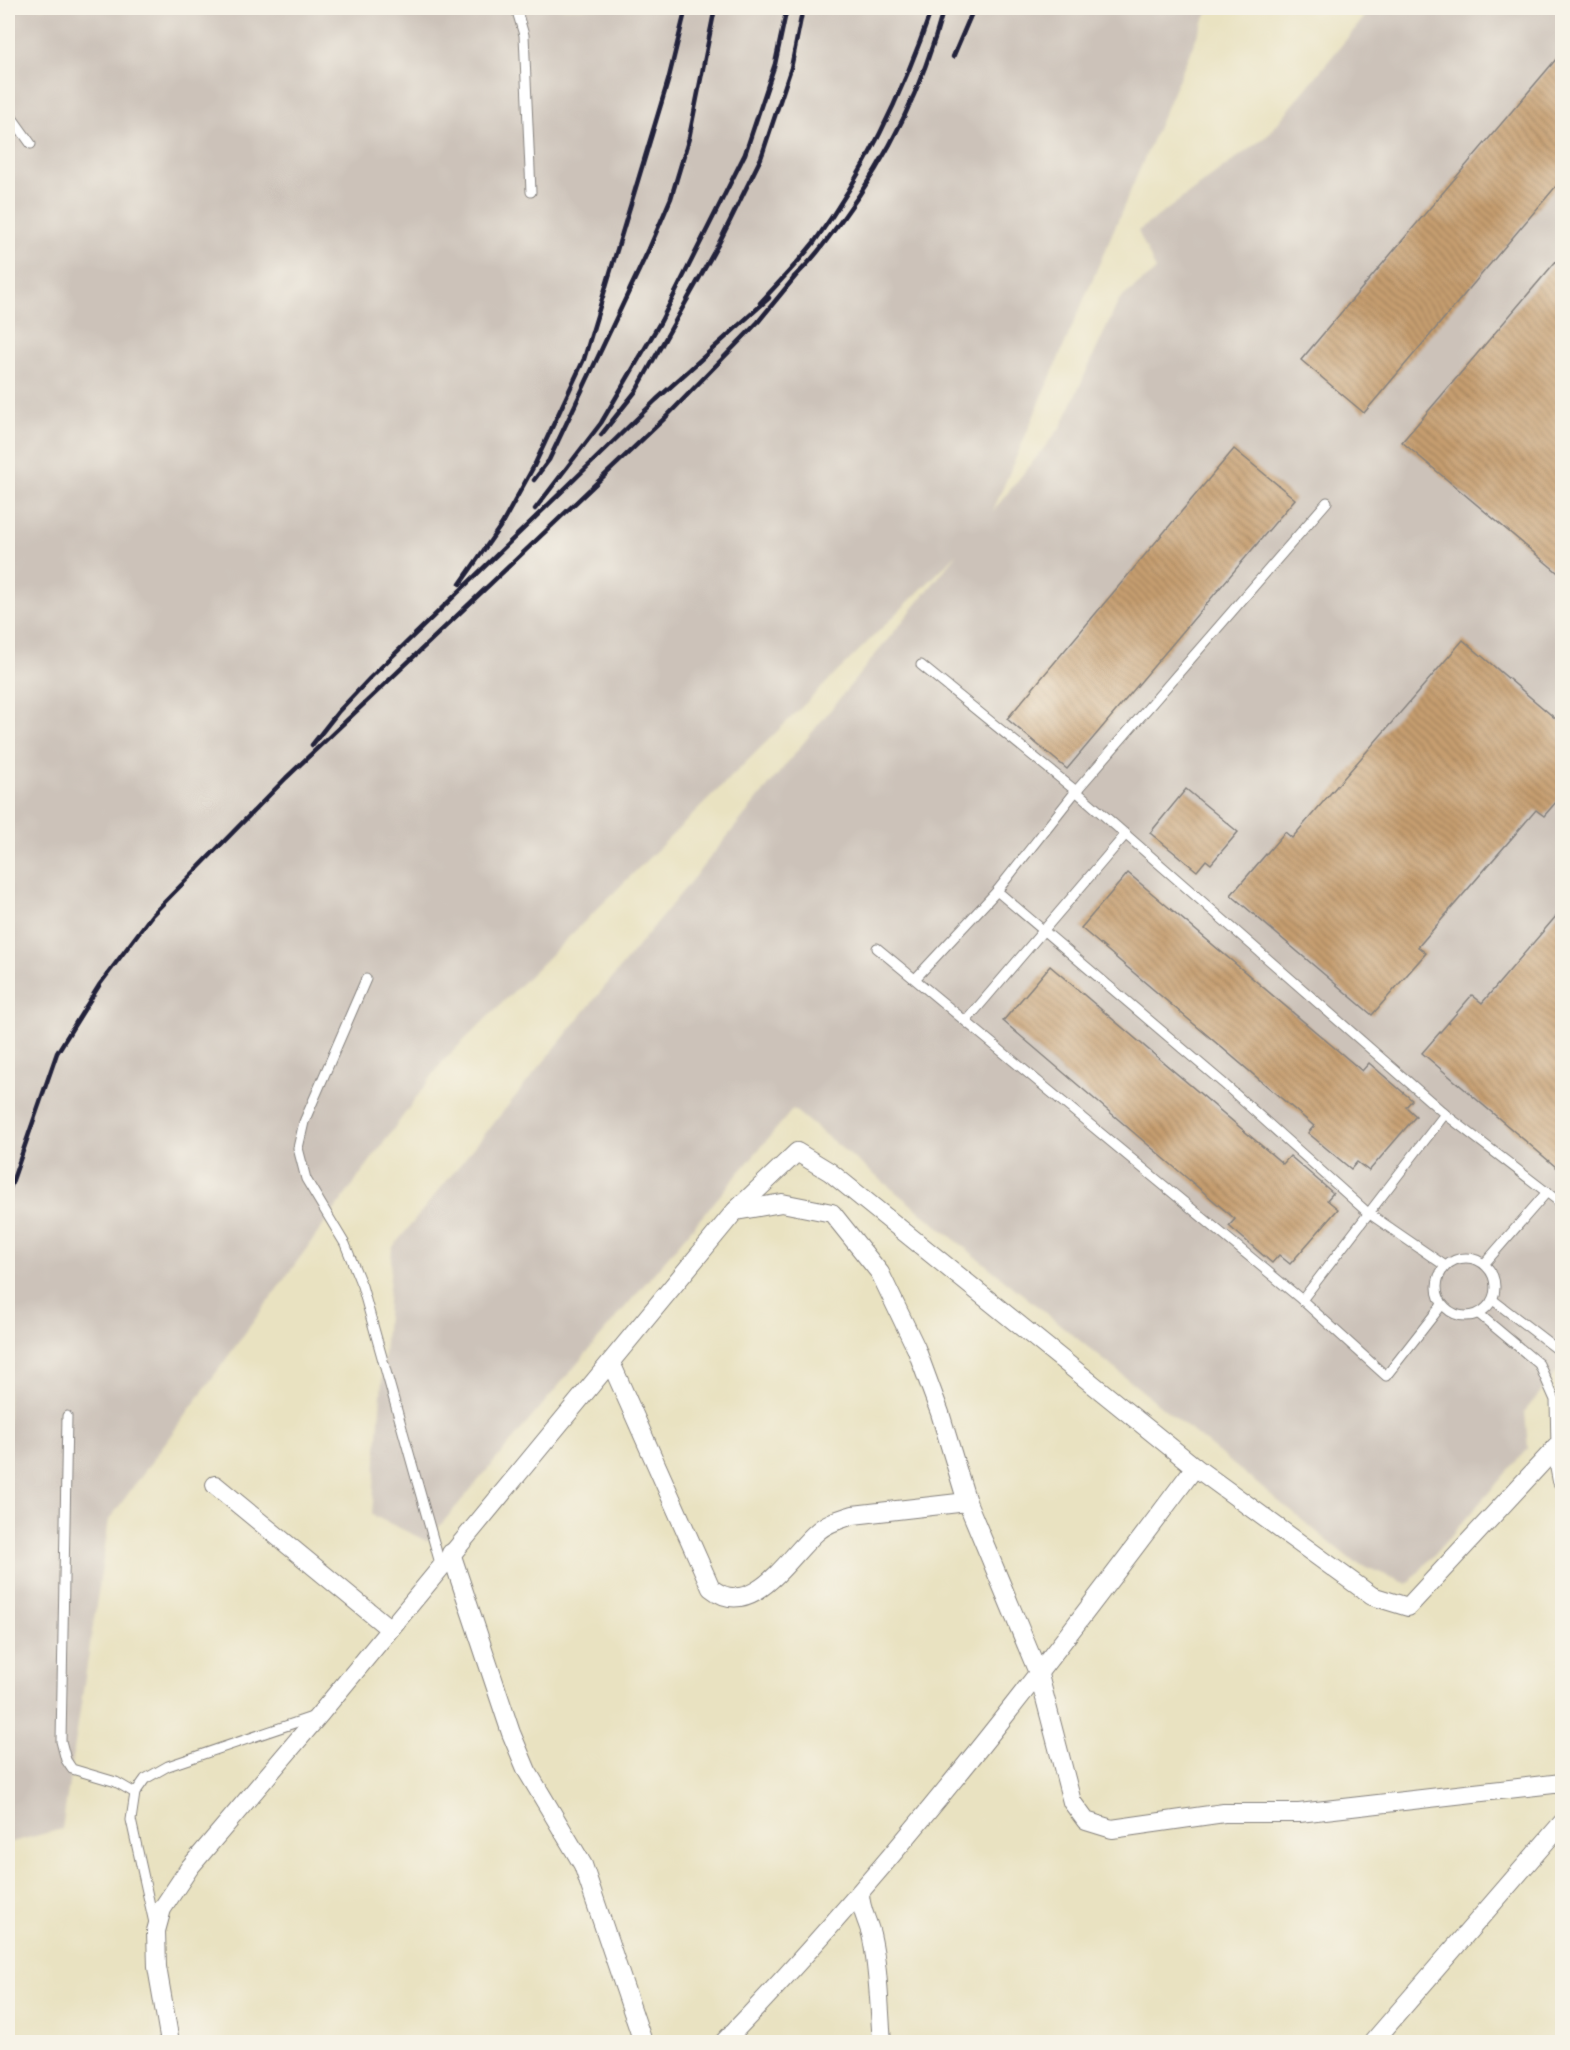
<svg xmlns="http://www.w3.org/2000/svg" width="1570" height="2050" viewBox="0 0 1570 2050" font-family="Itim,sans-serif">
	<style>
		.industrial { fill: #ccc2b9 }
		.building { fill: url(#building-back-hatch) }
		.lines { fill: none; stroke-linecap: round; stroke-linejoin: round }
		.service-casing { stroke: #86827e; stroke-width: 11 }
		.minor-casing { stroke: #86827e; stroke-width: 20 }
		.service { stroke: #fff; stroke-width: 9 }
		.minor { stroke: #fff; stroke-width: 18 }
		.rail { stroke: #22223b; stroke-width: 4.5 }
	</style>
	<defs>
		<pattern id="building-back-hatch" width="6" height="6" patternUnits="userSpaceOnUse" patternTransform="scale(1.5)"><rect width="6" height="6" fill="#c69e6f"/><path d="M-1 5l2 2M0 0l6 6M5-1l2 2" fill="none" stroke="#a0805c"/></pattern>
	</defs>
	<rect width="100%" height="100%" fill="#f7f3e8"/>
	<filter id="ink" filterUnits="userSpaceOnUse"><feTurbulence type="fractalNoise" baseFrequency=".0167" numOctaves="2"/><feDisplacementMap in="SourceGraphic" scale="12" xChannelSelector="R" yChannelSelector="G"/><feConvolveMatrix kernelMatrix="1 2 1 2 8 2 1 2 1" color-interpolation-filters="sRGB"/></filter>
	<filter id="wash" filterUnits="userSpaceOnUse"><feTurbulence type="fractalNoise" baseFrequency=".008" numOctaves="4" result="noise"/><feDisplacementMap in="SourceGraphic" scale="24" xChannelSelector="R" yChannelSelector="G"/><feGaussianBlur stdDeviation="1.35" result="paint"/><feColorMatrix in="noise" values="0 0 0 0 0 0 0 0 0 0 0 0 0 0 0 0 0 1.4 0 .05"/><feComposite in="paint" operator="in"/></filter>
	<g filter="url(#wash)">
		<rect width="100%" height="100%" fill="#e9e2c1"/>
		<polygon class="industrial" points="8,8 1209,8 993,511 1061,427 1119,300 1156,270 1138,231 1268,135 1372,8 1562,8 1562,1366 1525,1411 1528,1448 1408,1584 1354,1562 793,1109 427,1541 372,1515 392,1248 959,552 443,1061 109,1520 62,1829 8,1843"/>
		<g id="blocks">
			<g class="building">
				<polygon points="1563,51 1563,178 1364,413 1301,360"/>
				<polygon points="1563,253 1563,577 1402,442"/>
				<polygon points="1234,449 1295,499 1067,769 1007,719"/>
				<polygon points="1463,640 1563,725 1563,794 1544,816 1536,810 1418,947 1426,953 1372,1015 1231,895 1285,832 1292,838"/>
				<polygon points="1186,789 1238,832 1211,864 1206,860 1197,871 1150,833"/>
				<polygon points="1128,873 1362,1071 1369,1063 1412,1100 1406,1107 1416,1116 1369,1171 1357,1162 1351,1169 1308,1133 1314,1126 1081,928"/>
				<polygon points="1563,908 1563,1173 1422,1053 1472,995 1482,1003"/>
				<polygon points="1050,966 1283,1164 1290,1156 1333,1193 1327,1200 1338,1209 1290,1264 1279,1255 1272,1263 1229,1226 1235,1219 1003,1021"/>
			</g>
		</g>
	</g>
	<g filter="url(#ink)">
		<use href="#blocks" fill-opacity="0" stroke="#86827e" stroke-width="1.5"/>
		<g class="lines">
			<defs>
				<g id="service">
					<polyline points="516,8 524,35 531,192"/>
					<polyline points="8,112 31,144"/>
					<polyline points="921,665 1076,791 1445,1114 1562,1204"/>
					<polyline points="997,891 1223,1083 1367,1212 1444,1265"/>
					<polyline points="877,948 1302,1300"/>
					<polyline points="916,978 997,891 1076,791 1327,502"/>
					<polyline points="366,979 304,1122 298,1148 306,1179 345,1244 362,1286 441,1567"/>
					<polyline points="966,1021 1126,834"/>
					<circle cx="1466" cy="1287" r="29"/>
					<polyline points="1485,1263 1547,1192"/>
					<polyline points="1493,1300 1562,1353"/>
					<polyline points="1441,1306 1386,1376 1302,1300 1445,1114"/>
					<polyline points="1479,1314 1539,1364 1555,1400 1556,1447"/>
					<polyline points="67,1416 61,1741 66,1760 72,1769 116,1782 135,1793"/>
					<polyline points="154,1923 131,1820 135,1793 145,1779 168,1766 312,1717"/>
				</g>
				<g id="minor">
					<polyline points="736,1211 782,1203 832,1213 880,1273 916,1348 940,1413 967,1502 1039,1675 1072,1802 1086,1821 1112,1829 1224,1813 1299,1813 1562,1783"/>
					<path d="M611,1363l100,225c42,34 79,-34 107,-57 10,-9 23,-12 35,-16l114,-13"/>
					<polyline points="1556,1449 1562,1481"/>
					<polyline points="215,1485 390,1629"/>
					<polyline points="451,1553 511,1733 527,1771 583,1865 643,2042"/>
					<path d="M860,1893c0,16 7,26 11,41 8,35 8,73 11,108"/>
					<polyline points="170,2042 157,1967 156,1931 162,1909 190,1867 320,1714 735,1211 797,1152 830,1172 1195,1467 1372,1596 1408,1607 1562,1441"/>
					<path d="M724,2042c172,-179 323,-377 471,-575"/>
					<polyline points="1373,2042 1562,1823"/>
				</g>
			</defs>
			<use href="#service" class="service-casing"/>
			<use href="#minor" class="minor-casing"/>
			<use href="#service" class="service"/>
			<use href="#minor" class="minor"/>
			<g class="rail">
				<polyline points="953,57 974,8"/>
				<path d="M794,277c18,-16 33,-37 47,-56 50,-68 81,-133 103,-213"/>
				<path d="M760,303c18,-20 38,-40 55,-62 51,-70 89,-151 117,-233"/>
				<polyline points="601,435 636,391 719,243 761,158 791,68 803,8"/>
				<polyline points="534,480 549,460 649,249 671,198 689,138 715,8"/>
				<polyline points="535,509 601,423 661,321 745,154 775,64 787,8"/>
				<polyline points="460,584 502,524 534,466 584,359 668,81 686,8"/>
				<polyline points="312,745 338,712 370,678 656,400 769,298"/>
				<polyline points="8,1194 57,1053 100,984 152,915 286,778 666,417 758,322 799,272"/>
			</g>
		</g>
	</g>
	<rect width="1570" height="2050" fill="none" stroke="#f7f3e8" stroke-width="30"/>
</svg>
